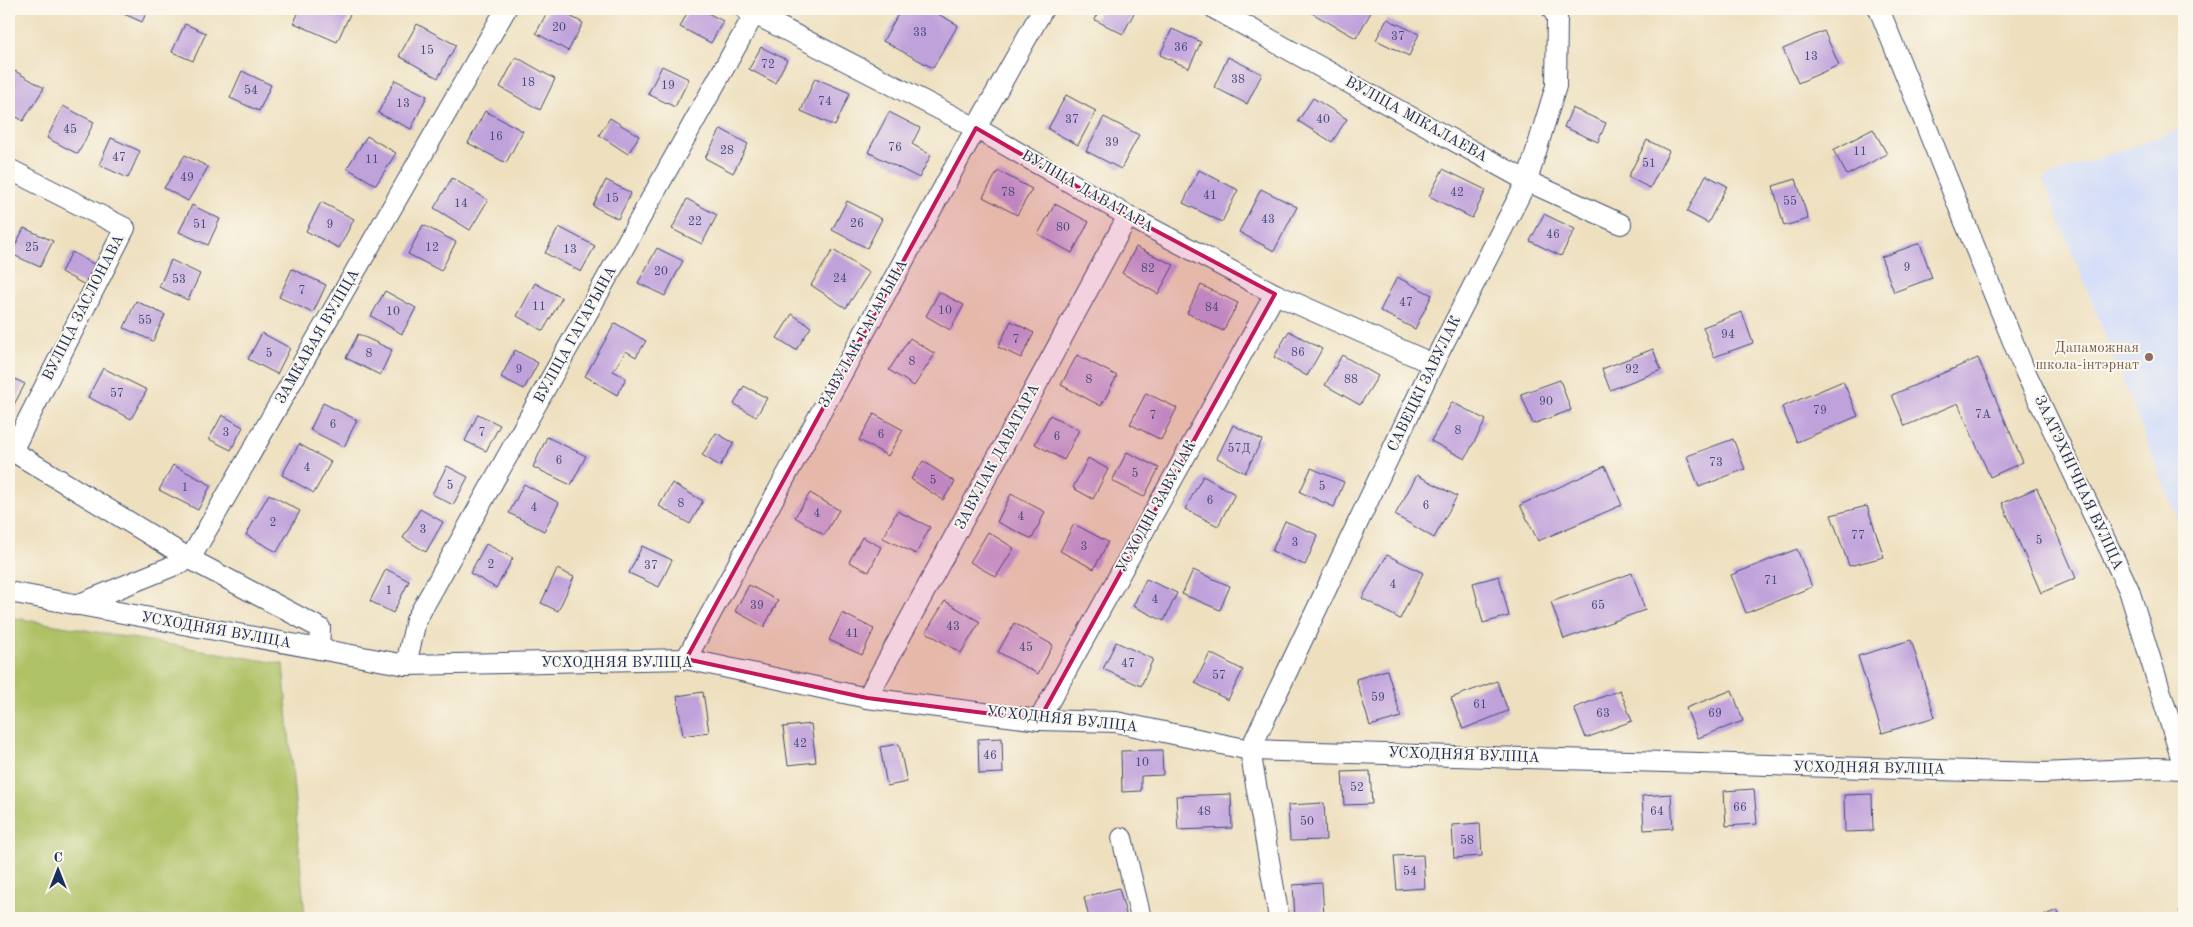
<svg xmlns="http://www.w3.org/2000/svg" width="2193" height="927" viewBox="0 0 2193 927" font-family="'Old Standard TT',serif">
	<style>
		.built { fill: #cfdafa }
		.green { fill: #afc165; stroke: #657862 }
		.building { fill: #c0a2db }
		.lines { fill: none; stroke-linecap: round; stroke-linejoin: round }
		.street-casing { stroke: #3b4a6d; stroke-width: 22 }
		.street { stroke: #fff; stroke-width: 20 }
		.marked { fill: #c2185b; fill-opacity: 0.2; stroke: #c2185b; stroke-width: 4; stroke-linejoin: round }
		.education-dot { fill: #8d6e63; stroke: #fbf7ec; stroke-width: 2 }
		.labels { text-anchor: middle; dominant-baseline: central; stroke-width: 4; stroke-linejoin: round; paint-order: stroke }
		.number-label { font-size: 12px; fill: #444c7d }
		.street-label { font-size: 15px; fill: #1b2f5e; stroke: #fbf7ec }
		.education-label { font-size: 15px; fill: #785e54; stroke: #fbf7ec; text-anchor: end }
	</style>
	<rect width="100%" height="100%" fill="#fbf7ec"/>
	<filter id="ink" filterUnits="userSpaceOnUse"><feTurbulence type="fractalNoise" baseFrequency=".02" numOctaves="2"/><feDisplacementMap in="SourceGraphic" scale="10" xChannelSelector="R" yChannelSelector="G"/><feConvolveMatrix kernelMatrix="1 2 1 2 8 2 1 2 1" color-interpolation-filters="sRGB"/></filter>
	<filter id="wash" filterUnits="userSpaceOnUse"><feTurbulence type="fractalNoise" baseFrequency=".0096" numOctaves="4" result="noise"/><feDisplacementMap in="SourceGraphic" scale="20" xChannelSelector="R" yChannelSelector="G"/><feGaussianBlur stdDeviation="1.12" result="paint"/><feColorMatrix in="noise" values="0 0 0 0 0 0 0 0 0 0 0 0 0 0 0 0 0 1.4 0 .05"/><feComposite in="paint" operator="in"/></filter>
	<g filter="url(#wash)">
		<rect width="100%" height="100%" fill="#eee0bf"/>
		<polygon class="built" points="2184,128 2184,536 2043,178"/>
		<polygon class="green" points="9,617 283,664 305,918 9,918"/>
		<g id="blocks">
			<g class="building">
				<polygon points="113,9 148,9 142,22"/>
				<polygon points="300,9 344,9 351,12 337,42 294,23"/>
				<polygon points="549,9 557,9 583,23 568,51 536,33"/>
				<polygon points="689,9 700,9 723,21 711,43 680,27"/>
				<polygon points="901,9 929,9 958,25 933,68 883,41"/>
				<polygon points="1100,9 1136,9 1123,34 1095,20"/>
				<polygon points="1312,9 1373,9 1356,38 1310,12"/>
				<polygon points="1387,19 1419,34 1409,56 1376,40"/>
				<polygon points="185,24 206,33 193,61 172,52"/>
				<polygon points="417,24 456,45 438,78 399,56"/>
				<polygon points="1172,29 1201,42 1189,68 1160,55"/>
				<polygon points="1824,31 1839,65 1798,83 1783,49"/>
				<polygon points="761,47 787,60 775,83 749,69"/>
				<polygon points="516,57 555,79 540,110 500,87"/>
				<polygon points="1228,57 1262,74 1247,104 1214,87"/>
				<polygon points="662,66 689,79 675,107 648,94"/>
				<polygon points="15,71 44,88 23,121 9,112 9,81"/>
				<polygon points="242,71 271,85 259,111 230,98"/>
				<polygon points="815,78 850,93 835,126 801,111"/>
				<polygon points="395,80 427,96 411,129 378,113"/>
				<polygon points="1066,95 1096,111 1078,145 1048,129"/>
				<polygon points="1313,98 1347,119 1332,142 1298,121"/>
				<polygon points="63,106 94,122 78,154 47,138"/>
				<polygon points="1572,108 1606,123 1598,142 1564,127"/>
				<polygon points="485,111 523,131 506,163 468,143"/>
				<polygon points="889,112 920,128 912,144 931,155 919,178 868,152"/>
				<polygon points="1104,117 1139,135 1121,169 1086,151"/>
				<polygon points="610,118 639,136 628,154 599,135"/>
				<polygon points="721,129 748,144 733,173 705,158"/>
				<polygon points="1873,129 1887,154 1847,175 1833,150"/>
				<polygon points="367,136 396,153 376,185 347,168"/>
				<polygon points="111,138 140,151 128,178 99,165"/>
				<polygon points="1647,140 1669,151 1650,188 1628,177"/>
				<polygon points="185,155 208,167 188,201 164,188"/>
				<polygon points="1443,169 1486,190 1472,218 1429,196"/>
				<polygon points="1199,170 1238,190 1222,222 1183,203"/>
				<polygon points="998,171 1032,189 1017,215 983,197"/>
				<polygon points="1706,175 1727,186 1708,223 1687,212"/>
				<polygon points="452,178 488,200 470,230 434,208"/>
				<polygon points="1796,179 1808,219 1784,226 1773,186"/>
				<polygon points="606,180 631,193 618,219 593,206"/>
				<polygon points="1261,189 1297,207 1274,251 1239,232"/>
				<polygon points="687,199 717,215 702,244 672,229"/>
				<polygon points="847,201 882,219 867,248 832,230"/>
				<polygon points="321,202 354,219 339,248 306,231"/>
				<polygon points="1055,204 1089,222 1072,253 1038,234"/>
				<polygon points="192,205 220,219 208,245 179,232"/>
				<polygon points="1544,214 1575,229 1561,256 1530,241"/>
				<polygon points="423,225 456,242 441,271 408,254"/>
				<polygon points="559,227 595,246 581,272 545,253"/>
				<polygon points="24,228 53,241 40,267 11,254"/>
				<polygon points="1920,243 1932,278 1894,292 1881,257"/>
				<polygon points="1136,247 1174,265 1158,294 1122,273"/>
				<polygon points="657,248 683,261 665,296 638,283"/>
				<polygon points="833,250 869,273 846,308 811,285"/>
				<polygon points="72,252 99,267 89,287 61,272"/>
				<polygon points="171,260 200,274 188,300 159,287"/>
				<polygon points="292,269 326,285 313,313 279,297"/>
				<polygon points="1397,277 1432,295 1415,329 1380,311"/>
				<polygon points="535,283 562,298 543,331 517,316"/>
				<polygon points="1201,285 1238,303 1223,331 1187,313"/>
				<polygon points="385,291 416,308 402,334 371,316"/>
				<polygon points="939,292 964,305 950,330 926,316"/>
				<polygon points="136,301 165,315 153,341 124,328"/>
				<polygon points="1742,312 1753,343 1714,357 1703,327"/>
				<polygon points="792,314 811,327 796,350 777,338"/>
				<polygon points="1011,321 1034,333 1021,358 998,347"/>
				<polygon points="615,323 646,341 636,357 626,351 613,371 626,378 617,395 585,376"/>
				<polygon points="1289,331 1322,349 1307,376 1274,357"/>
				<polygon points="262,333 290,348 277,374 248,359"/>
				<polygon points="358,334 392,350 380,375 346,358"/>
				<polygon points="910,338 935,354 914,386 889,370"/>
				<polygon points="1653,349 1661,370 1610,390 1602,369"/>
				<polygon points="515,350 538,363 524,389 501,377"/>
				<polygon points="1077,355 1117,376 1101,406 1061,385"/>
				<polygon points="1342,355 1378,376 1360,405 1325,385"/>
				<polygon points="1978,358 2023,462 1990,477 1958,403 1905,426 1892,395"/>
				<polygon points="103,368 147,390 131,419 88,397"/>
				<polygon points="9,376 25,384 9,414"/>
				<polygon points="1560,380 1571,410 1533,424 1521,394"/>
				<polygon points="1843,381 1858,416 1797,442 1782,407"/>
				<polygon points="744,386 767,398 756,417 734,404"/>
				<polygon points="1146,393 1177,408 1161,440 1130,424"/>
				<polygon points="1452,402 1486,420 1465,459 1431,441"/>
				<polygon points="323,403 357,420 344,447 310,430"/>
				<polygon points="478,414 500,425 486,451 465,441"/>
				<polygon points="874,414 903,430 888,456 859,440"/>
				<polygon points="222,415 243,427 231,450 209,439"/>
				<polygon points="1050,415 1079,430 1064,460 1035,444"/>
				<polygon points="1233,425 1262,440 1245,473 1217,458"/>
				<polygon points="716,433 734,443 720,466 702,455"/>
				<polygon points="547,437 586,456 571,485 533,467"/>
				<polygon points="1733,439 1745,469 1699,487 1687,456"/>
				<polygon points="299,444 331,462 314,493 282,475"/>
				<polygon points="1127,452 1159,468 1144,497 1112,481"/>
				<polygon points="1088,458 1108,469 1093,499 1073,488"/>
				<polygon points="923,461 955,482 943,500 911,479"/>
				<polygon points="173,465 211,485 198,510 159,490"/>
				<polygon points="447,466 468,477 453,505 432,494"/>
				<polygon points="1605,466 1622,505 1538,541 1520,505"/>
				<polygon points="1311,468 1344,482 1334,507 1300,492"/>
				<polygon points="1417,475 1457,496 1434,538 1395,515"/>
				<polygon points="1203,476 1235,494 1218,526 1185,509"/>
				<polygon points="672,483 703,501 690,524 659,506"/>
				<polygon points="524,484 559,503 544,531 509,513"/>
				<polygon points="2037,488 2076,578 2041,593 2002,503"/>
				<polygon points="810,493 839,510 824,535 795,517"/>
				<polygon points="269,494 300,511 277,552 246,535"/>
				<polygon points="1011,494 1045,512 1032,539 997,522"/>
				<polygon points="1867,506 1884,557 1849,566 1831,515"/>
				<polygon points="420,509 443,522 426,552 403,538"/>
				<polygon points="897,511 930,527 916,554 883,538"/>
				<polygon points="1285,521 1318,535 1305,565 1272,551"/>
				<polygon points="1074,524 1108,542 1094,569 1060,551"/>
				<polygon points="988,532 1014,548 996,577 970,562"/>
				<polygon points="862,537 881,547 869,572 849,562"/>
				<polygon points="486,544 513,558 496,588 470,573"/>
				<polygon points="642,546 672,560 659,587 629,573"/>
				<polygon points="1797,549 1812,587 1746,613 1731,575"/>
				<polygon points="1387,555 1423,573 1400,619 1362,598"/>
				<polygon points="386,569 409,581 393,613 370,601"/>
				<polygon points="557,569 574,577 558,611 541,603"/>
				<polygon points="1193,570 1230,586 1220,610 1182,594"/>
				<polygon points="1632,573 1645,610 1564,639 1551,602"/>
				<polygon points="1499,576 1509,616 1483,623 1473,583"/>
				<polygon points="1146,579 1177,593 1164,621 1133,606"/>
				<polygon points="749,585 778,601 764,627 735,611"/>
				<polygon points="945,601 980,622 961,653 926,632"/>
				<polygon points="842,613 874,629 862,655 829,640"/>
				<polygon points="1014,623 1053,645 1038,674 998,652"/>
				<polygon points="1911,640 1935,717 1882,733 1858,656"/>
				<polygon points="1116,642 1153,659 1141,686 1103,669"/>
				<polygon points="1210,653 1243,670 1228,700 1195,683"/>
				<polygon points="1387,670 1401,717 1370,726 1356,679"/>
				<polygon points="1497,681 1508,711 1463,729 1451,698"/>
				<polygon points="1620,690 1632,721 1586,738 1574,708"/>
				<polygon points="1732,690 1743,721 1698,738 1686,708"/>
				<polygon points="703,692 709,732 683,736 677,696"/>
				<polygon points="811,724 816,762 788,765 783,727"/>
				<polygon points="1002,738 1003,773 979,774 978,739"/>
				<polygon points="899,744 907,782 887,786 880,747"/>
				<polygon points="1162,750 1163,775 1141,776 1141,791 1122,792 1121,751"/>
				<polygon points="1370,771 1372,804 1344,805 1342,772"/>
				<polygon points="1754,789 1757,824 1726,826 1724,791"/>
				<polygon points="1231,794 1232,828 1178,830 1176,796"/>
				<polygon points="1671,794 1673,828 1644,830 1642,796"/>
				<polygon points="1872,794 1873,831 1845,832 1844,795"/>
				<polygon points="1324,803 1326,840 1290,841 1288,805"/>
				<polygon points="1480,823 1482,856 1454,858 1452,825"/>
				<polygon points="1423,855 1425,888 1397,890 1394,856"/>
				<polygon points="1322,883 1324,917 1295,918 1293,885"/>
				<polygon points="1119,888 1127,918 1089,918 1084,897"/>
				<polygon points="2184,909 2184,918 2183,918 2179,911"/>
				<polygon points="2057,910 2061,918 2038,918"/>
			</g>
		</g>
	</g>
	<g filter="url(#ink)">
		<use href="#blocks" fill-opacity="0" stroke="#3b4a6d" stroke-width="1"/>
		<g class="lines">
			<defs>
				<g id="street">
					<polyline points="745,9 976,128 1128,216 1275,294 1433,364"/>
					<polyline points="1215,9 1527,181 1621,224"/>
					<polyline points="1879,9 2024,369 2129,590 2184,767"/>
					<polyline points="9,169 125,228 12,451"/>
					<polyline points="9,449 190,559 320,628 319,649"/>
					<polyline points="9,592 406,665 686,659 867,698 1039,720 1116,722 1250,750 2041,773 2157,768 2184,769"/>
					<polyline points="77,605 190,559 506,9"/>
					<polyline points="686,659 976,128 1043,9"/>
					<polyline points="406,665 416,620 757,9"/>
					<polyline points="867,698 1128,216"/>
					<polyline points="1039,720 1275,294"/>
					<polyline points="1122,838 1141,918"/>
					<polyline points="1279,918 1250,750 1433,364 1527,181 1556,86 1557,17 1552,9"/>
				</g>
			</defs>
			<use href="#street" class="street-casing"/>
			<use href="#street" class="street"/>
		</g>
	</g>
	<path class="marked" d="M976,128l152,88 147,78 -236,426 -172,-22 -181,-39z"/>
	<circle class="education-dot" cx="2149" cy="357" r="5"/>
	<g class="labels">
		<g class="number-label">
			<text x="559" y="28">20</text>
			<text x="920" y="33">33</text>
			<text x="1398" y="37">37</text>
			<text x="1181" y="48">36</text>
			<text x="427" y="51">15</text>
			<text x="1811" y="57">13</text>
			<text x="768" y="65">72</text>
			<text x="1238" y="80">38</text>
			<text x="528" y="83">18</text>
			<text x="668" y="86">19</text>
			<text x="251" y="91">54</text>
			<text x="825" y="102">74</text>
			<text x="403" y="104">13</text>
			<text x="1072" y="120">37</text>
			<text x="1323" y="120">40</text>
			<text x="70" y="130">45</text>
			<text x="496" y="137">16</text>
			<text x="1112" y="143">39</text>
			<text x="895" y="148">76</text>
			<text x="727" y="151">28</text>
			<text x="1860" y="152">11</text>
			<text x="119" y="158">47</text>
			<text x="372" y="160">11</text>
			<text x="1649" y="164">51</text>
			<text x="187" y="178">49</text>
			<text x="1008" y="193">78</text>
			<text x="1457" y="193">42</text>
			<text x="1210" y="196">41</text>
			<text x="612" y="199">15</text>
			<text x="1790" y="202">55</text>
			<text x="461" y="204">14</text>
			<text x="1268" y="220">43</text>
			<text x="695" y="222">22</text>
			<text x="857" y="224">26</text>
			<text x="200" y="225">51</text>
			<text x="330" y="225">9</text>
			<text x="1063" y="228">80</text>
			<text x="1553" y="235">46</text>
			<text x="32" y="248">25</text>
			<text x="432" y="248">12</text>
			<text x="570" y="250">13</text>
			<text x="1907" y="268">9</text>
			<text x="1148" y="269">82</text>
			<text x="661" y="272">20</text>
			<text x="840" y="279">24</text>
			<text x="179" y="280">53</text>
			<text x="302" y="291">7</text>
			<text x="1406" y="303">47</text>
			<text x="539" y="307">11</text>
			<text x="1212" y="308">84</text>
			<text x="945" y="311">10</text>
			<text x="393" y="312">10</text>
			<text x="145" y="321">55</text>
			<text x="1728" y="335">94</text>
			<text x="1016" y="340">7</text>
			<text x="1298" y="353">86</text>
			<text x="269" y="354">5</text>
			<text x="369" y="354">8</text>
			<text x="912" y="362">8</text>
			<text x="519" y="370">9</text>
			<text x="1632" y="370">92</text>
			<text x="1089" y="380">8</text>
			<text x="1351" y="380">88</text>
			<text x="117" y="394">57</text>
			<text x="1546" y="402">90</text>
			<text x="1820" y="411">79</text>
			<text x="1983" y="415">7А</text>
			<text x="1153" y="416">7</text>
			<text x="333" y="425">6</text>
			<text x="1458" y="431">8</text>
			<text x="226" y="433">3</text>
			<text x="482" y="433">7</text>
			<text x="881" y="435">6</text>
			<text x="1057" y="437">6</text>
			<text x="1239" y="449">57Д</text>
			<text x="559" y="461">6</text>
			<text x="1716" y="463">73</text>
			<text x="307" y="468">4</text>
			<text x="1135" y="474">5</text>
			<text x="933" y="481">5</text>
			<text x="450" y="486">5</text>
			<text x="1322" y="487">5</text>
			<text x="185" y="488">1</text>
			<text x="1210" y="501">6</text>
			<text x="681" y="504">8</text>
			<text x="1426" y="506">6</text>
			<text x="534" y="508">4</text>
			<text x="817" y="514">4</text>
			<text x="1021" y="517">4</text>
			<text x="273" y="523">2</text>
			<text x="423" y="530">3</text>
			<text x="1858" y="536">77</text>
			<text x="2039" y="541">5</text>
			<text x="1295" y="543">3</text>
			<text x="1084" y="547">3</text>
			<text x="491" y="565">2</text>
			<text x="651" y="566">37</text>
			<text x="1771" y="581">71</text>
			<text x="1393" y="585">4</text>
			<text x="389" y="591">1</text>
			<text x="1155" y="600">4</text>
			<text x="757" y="606">39</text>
			<text x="1598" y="606">65</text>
			<text x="953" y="627">43</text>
			<text x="852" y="634">41</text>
			<text x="1026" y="648">45</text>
			<text x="1128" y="664">47</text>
			<text x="1219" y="676">57</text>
			<text x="1378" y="698">59</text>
			<text x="1480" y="705">61</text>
			<text x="1603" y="714">63</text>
			<text x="1715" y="714">69</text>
			<text x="800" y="744">42</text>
			<text x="990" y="756">46</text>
			<text x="1142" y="763">10</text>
			<text x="1357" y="788">52</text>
			<text x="1740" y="808">66</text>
			<text x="1204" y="812">48</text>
			<text x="1657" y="812">64</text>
			<text x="1307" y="822">50</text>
			<text x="1467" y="841">58</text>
			<text x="1410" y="872">54</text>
		</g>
		<g class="street-label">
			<text transform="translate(1416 120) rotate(29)">ВУЛІЦА МІКАЛАЕВА</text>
			<text transform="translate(1087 192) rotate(30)">ВУЛІЦА ДАВАТАРА</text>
			<text transform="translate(84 308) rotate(-63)">ВУЛІЦА ЗАСЛОНАВА</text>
			<text transform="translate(864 334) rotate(-61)">ЗАВУЛАК ГАГАРЫНА</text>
			<text transform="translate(576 335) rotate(-61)">ВУЛІЦА ГАГАРЫНА</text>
			<text transform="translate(318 337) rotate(-60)">ЗАМКАВАЯ ВУЛІЦА</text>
			<text transform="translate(1425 384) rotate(-64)">САВЕЦКІ ЗАВУЛАК</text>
			<text transform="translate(998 457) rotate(-62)">ЗАВУЛАК ДАВАТАРА</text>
			<text transform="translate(2078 483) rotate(65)">ЗААТЭХНІЧНАЯ ВУЛІЦА</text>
			<text transform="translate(1157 507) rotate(-61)">УСХОДНІ ЗАВУЛАК</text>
			<text transform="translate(216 631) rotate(10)">УСХОДНЯЯ ВУЛІЦА</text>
			<text x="617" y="663">УСХОДНЯЯ ВУЛІЦА</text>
			<text transform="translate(1062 720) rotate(6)">УСХОДНЯЯ ВУЛІЦА</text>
			<text transform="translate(1464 756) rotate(2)">УСХОДНЯЯ ВУЛІЦА</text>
			<text transform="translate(1869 769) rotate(1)">УСХОДНЯЯ ВУЛІЦА</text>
		</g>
		<g class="education-label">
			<text x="2139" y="348">Дапаможная<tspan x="2139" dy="17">школа-інтэрнат</tspan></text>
		</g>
	</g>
	<rect width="2193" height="927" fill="none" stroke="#fbf7ec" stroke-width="30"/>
	<g transform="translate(58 870)" stroke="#fbf7ec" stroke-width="4" paint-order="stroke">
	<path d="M0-4L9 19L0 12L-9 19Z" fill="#1b2f5e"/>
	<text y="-8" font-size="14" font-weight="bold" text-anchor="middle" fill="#1b2f5e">С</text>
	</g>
</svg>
